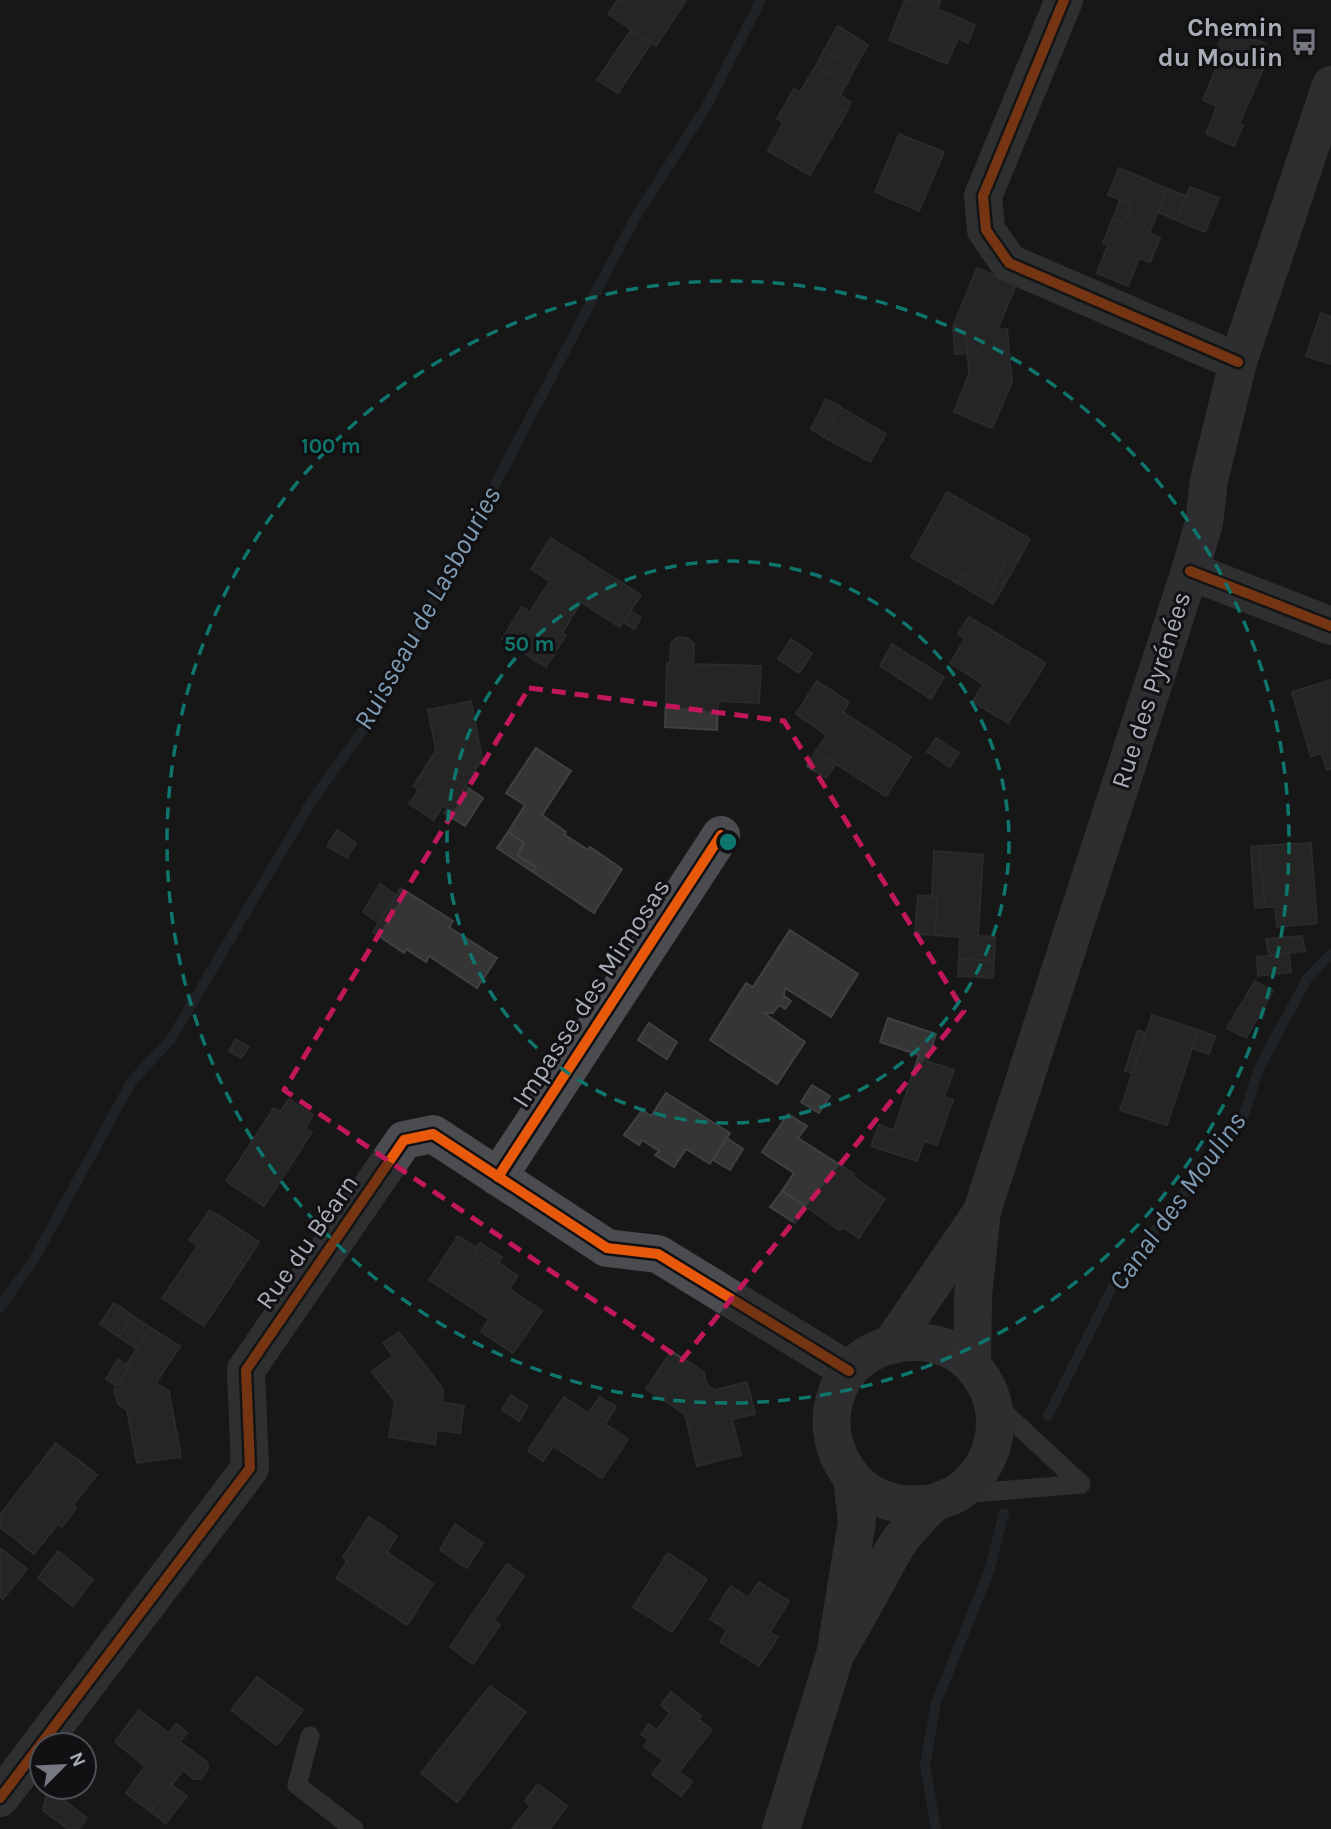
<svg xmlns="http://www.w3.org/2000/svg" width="1331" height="1829" viewBox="0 0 1331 1829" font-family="Karla,sans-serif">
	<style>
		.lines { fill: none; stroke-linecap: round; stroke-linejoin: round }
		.stream { stroke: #2a3239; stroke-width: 10 }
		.building { fill: #353536; stroke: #3f4043; stroke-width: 2 }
		.service { stroke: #4b4c50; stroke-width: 19 }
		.minor { stroke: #4b4c50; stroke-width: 38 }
		.secondary { stroke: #4a4a4e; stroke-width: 38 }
		.cycleway-casing { stroke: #111113; stroke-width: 15 }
		.cycleway { stroke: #e8590c; stroke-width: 10 }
		.marked { fill: none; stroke: #c2185b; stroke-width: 5; stroke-dasharray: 14 9; stroke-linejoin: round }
		.ring { fill: none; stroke: #0f766e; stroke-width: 3.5; stroke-dasharray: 12 9 }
		.labels { text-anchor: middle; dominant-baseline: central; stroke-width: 6; stroke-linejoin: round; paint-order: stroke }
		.poi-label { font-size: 26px; font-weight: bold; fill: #a8adb8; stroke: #111113; text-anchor: end }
		.street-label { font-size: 26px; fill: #a8adb8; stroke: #111113 }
		.water-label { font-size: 28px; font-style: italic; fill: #7f9bb3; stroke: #111113 }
		.centre { fill: #0f766e; stroke: #111113; stroke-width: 3.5 }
		.ring-label { font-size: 21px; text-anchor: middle; font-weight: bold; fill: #0f766e; stroke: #111113; stroke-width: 6; stroke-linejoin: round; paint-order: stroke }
	</style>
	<rect width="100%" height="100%" fill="#171717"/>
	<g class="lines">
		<g class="stream">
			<polyline points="0,1307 33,1261 132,1081 171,1039 311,802 375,713 635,218 706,107 761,0"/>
			<polyline points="1048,1416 1117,1278 1243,1118 1259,1068 1307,979 1331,954"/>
			<polyline points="936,1829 925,1765 936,1703 989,1571 1004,1513"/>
		</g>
	</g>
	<g class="building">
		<polygon points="618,0 686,0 656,46 608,14"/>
		<polygon points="905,0 941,0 937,9 975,25 968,43 958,38 947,64 889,40"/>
		<polygon points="838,26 868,45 855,67 824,50"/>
		<polygon points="1226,27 1266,44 1257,67 1263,69 1239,124 1243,126 1234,146 1206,134 1217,106 1203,100 1216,69 1210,67"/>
		<polygon points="631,30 651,43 618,93 597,80"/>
		<polygon points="824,50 855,67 847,83 816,66"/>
		<polygon points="816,66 847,83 835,104 847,111 810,175 768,151 783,122 777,119 794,89 800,92"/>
		<polygon points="840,95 851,102 847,111 835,104"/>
		<polygon points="899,134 944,152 919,211 875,192"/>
		<polygon points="1119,168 1168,189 1149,233 1160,238 1150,262 1139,258 1128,286 1097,273 1108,245 1103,243 1113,218 1124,223 1131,204 1108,195"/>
		<polygon points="1190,187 1219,198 1205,232 1176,220"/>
		<polygon points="1168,189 1186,196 1176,220 1158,212"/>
		<polygon points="1120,200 1131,204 1124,223 1113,218"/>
		<polygon points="977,268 1016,285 997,330 1007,329 1012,382 992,428 954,412 969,374 966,332 953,327"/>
		<polygon points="1321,313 1331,317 1331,364 1306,356"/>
		<polygon points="953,327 966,332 967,353 955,354"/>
		<polygon points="826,399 840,407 824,437 811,429"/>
		<polygon points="840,407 886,434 870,462 824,437"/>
		<polygon points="947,492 1030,539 1019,559 1010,553 991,591 963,574 957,583 911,557"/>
		<polygon points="551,538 641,595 620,627 581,602 562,633 566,635 546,667 502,639 522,607 530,612 550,581 531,569"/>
		<polygon points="1010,553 1019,559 993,604 957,583 963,574 991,591"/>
		<polygon points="631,611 641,618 634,629 624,622"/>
		<polygon points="969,617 1046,663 1008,723 973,702 983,684 950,663 965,639 958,634"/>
		<polygon points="678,637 687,638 694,644 693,664 761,666 759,703 718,701 717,730 665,727 667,663 670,663 671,643"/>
		<polygon points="791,639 812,653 799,673 778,659"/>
		<polygon points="892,644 944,677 931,699 880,666"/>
		<polygon points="1331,680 1331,769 1327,770 1321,753 1311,757 1292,692"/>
		<polygon points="817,681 849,702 843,712 911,757 886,796 816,751 827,735 796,714"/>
		<polygon points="471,701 482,759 465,786 483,798 465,826 444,813 447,808 413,786 436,751 428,710"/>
		<polygon points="936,738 959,753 950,767 927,752"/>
		<polygon points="536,748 571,771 542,815 566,832 565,835 588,850 590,847 622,869 594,913 533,872 536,867 517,855 524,843 508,832 525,805 506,793"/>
		<polygon points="816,751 836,764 826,778 807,766"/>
		<polygon points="419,789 443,805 434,820 409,804"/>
		<polygon points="337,830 356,843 347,858 327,846"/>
		<polygon points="508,832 524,843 517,855 536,867 533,872 497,848"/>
		<polygon points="1311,843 1317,923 1277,927 1275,907 1265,907 1259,846"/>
		<polygon points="1259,846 1265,907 1255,908 1251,847"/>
		<polygon points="934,851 983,855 978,936 995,937 994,961 959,959 960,937 935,935 937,897 932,897"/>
		<polygon points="380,884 397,896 379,923 363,912"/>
		<polygon points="401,888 453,921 449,927 497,958 477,988 429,956 426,962 406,949 404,953 373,932"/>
		<polygon points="918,895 937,897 935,935 915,934"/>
		<polygon points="790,930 858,974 831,1017 785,988 784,996 791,1001 785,1009 779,1005 773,1013 764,1013 805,1042 777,1084 710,1040 746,983 753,987"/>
		<polygon points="1302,936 1305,951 1269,955 1266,939"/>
		<polygon points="1289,954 1291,972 1258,976 1257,957"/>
		<polygon points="959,959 994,961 993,978 958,976"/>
		<polygon points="1255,981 1273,991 1246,1038 1227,1028"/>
		<polygon points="1152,1015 1198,1030 1167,1125 1120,1110"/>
		<polygon points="888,1018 936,1034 927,1061 954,1070 944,1097 953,1100 937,1145 924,1141 917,1161 871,1146 879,1125 894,1130 919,1055 880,1042"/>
		<polygon points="649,1023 677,1042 667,1059 638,1040"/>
		<polygon points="1138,1030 1145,1033 1132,1073 1125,1071"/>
		<polygon points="1198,1030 1215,1036 1209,1054 1192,1048"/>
		<polygon points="236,1039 249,1047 241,1058 229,1051"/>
		<polygon points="812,1085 830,1096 819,1113 801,1102"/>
		<polygon points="666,1093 730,1133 710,1164 686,1149 674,1167 655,1155 659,1151 642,1140 639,1145 624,1135 642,1110 651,1116"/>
		<polygon points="289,1099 313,1115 305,1128 312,1132 264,1206 226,1181 274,1108 280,1112"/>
		<polygon points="788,1114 807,1126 798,1138 854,1174 852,1176 885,1199 859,1238 842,1227 840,1230 782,1191 794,1173 762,1152"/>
		<polygon points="727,1138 743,1149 730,1170 713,1160"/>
		<polygon points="782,1191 806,1207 795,1223 770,1207"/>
		<polygon points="210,1210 247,1234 237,1249 245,1254 239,1262 244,1265 204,1326 162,1298 198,1246 189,1240"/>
		<polygon points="247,1234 259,1242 244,1265 239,1262 245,1254 237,1249"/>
		<polygon points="458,1236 477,1248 474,1252 496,1266 498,1262 518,1276 509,1289 542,1311 513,1353 481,1332 489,1319 429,1280"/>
		<polygon points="480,1243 502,1257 496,1266 474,1252"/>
		<polygon points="114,1303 133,1316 119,1337 100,1324"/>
		<polygon points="133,1316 151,1328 137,1349 119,1337"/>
		<polygon points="151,1328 180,1346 156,1383 169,1391 181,1457 137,1463 127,1410 118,1404 114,1390 129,1367 126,1365"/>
		<polygon points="399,1332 443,1389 442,1402 464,1406 460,1433 437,1430 435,1444 389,1437 395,1401 372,1372 393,1356 383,1343"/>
		<polygon points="671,1351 704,1372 707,1385 715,1390 747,1382 755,1414 732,1419 741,1455 697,1466 685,1414 646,1389"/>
		<polygon points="118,1359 129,1367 117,1386 106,1379"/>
		<polygon points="511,1395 528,1406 519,1421 502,1410"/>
		<polygon points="564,1397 588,1413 600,1397 616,1407 605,1424 628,1439 602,1478 538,1436"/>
		<polygon points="538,1436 553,1446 543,1461 528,1451"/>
		<polygon points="56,1443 97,1475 73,1505 76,1508 62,1527 58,1524 34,1554 0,1527 0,1515"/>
		<polygon points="369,1517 397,1536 387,1552 433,1584 407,1625 336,1578 347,1561 343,1557"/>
		<polygon points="455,1524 483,1543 467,1568 440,1550"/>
		<polygon points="0,1548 27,1569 3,1599 0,1596"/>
		<polygon points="58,1551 93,1580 73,1606 38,1578"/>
		<polygon points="668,1553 707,1579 672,1632 633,1607"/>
		<polygon points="507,1564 524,1576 494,1620 500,1625 473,1664 450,1647"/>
		<polygon points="759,1582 789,1601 770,1632 778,1637 759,1666 720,1642 727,1630 710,1619 731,1586 748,1598"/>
		<polygon points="257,1677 303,1710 277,1745 231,1710"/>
		<polygon points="490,1686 526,1712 457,1802 421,1773"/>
		<polygon points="671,1692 701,1716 698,1719 712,1730 679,1772 692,1782 681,1796 652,1774 663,1760 644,1746 649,1740 641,1734 649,1724 657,1730 670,1713 661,1705"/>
		<polygon points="139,1710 169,1733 176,1724 187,1733 180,1742 208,1763 208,1769 201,1779 194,1779 183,1770 151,1812 126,1793 145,1766 115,1742"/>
		<polygon points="538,1784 567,1806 550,1829 512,1829 530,1806 525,1801"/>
		<polygon points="171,1785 187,1796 166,1823 151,1812"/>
		<polygon points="48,1788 87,1818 79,1829 68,1829 43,1810"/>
	</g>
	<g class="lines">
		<g class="service">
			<polyline points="962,1494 1081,1484 996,1405"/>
			<polyline points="310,1736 297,1785 354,1829"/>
		</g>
		<g class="minor">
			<polyline points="1064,0 983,196 986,230 1009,263 1238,362"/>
			<polyline points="1190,571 1331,626"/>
			<polyline points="498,1177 721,835"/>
			<polyline points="0,1798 250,1468 246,1370 404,1140 433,1134 607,1248 658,1254 849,1371"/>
		</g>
		<g class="secondary">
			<polyline points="892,1343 979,1216"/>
			<polyline points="972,1365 973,1296 982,1211 1190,571 1204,523 1209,480 1238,362 1331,85"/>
			<path d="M835,1655c15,-26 30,-52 44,-78 7,-12 13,-26 21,-37 10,-12 21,-26 32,-35 7,-6 17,-7 24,-11 34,-23 48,-64 33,-102 -7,-17 -21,-34 -38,-42 -44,-20 -102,-2 -116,48 -13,43 12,93 57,104 14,4 27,3 42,1"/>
			<polyline points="781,1829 835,1655 857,1522 852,1479"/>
		</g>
		<defs>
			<g id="cycleway">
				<polyline points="1064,0 983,196 986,230 1009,263 1238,362"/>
				<polyline points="1190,571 1331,626"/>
				<polyline points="498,1177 721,835"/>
				<polyline points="0,1798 250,1468 246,1370 404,1140 433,1134 607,1248 658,1254 849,1371"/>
			</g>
		</defs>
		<use href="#cycleway" class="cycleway-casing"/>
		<use href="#cycleway" class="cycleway"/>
	</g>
	<path d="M0 0H1331V1829H0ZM529,688l255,33 180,290 -282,349 -398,-270z" fill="#171717" fill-opacity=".55" fill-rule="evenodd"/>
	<path class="marked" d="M529,688l255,33 180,290 -282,349 -398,-270z"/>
	<g class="ring">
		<circle cx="728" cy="842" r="281"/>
		<circle cx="728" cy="842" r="561"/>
	</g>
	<defs>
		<symbol id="bus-bare" viewBox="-9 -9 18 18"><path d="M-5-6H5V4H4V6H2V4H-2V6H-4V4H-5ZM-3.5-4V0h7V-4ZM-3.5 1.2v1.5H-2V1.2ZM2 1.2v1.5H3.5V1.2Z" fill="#757880" stroke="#111113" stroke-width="2.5" paint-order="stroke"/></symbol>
	</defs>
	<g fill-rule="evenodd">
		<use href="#bus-bare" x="1285" y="23" width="38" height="38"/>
	</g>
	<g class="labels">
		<g class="poi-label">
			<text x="1283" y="27">Chemin<tspan x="1283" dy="30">du Moulin</tspan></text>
		</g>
		<g class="street-label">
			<text transform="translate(1151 690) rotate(-72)">Rue des Pyrénées</text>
			<text transform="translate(591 993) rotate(-57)">Impasse des Mimosas</text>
			<text transform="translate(307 1242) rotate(-55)">Rue du Béarn</text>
		</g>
		<g class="water-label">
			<text transform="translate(427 608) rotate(-61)">Ruisseau de Lasbouries</text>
			<text transform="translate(1177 1201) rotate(-54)">Canal des Moulins</text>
		</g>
	</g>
	<circle cx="728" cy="842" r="10" class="centre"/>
	<g class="ring-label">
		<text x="331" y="453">100 m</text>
		<text x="529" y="651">50 m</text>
	</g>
	<g transform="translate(63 1766) rotate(66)"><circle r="33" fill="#111113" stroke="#4d4f55" stroke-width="2"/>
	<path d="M0-5L12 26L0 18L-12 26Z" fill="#757880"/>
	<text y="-10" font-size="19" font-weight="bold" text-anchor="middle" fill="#a8adb8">N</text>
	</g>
</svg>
